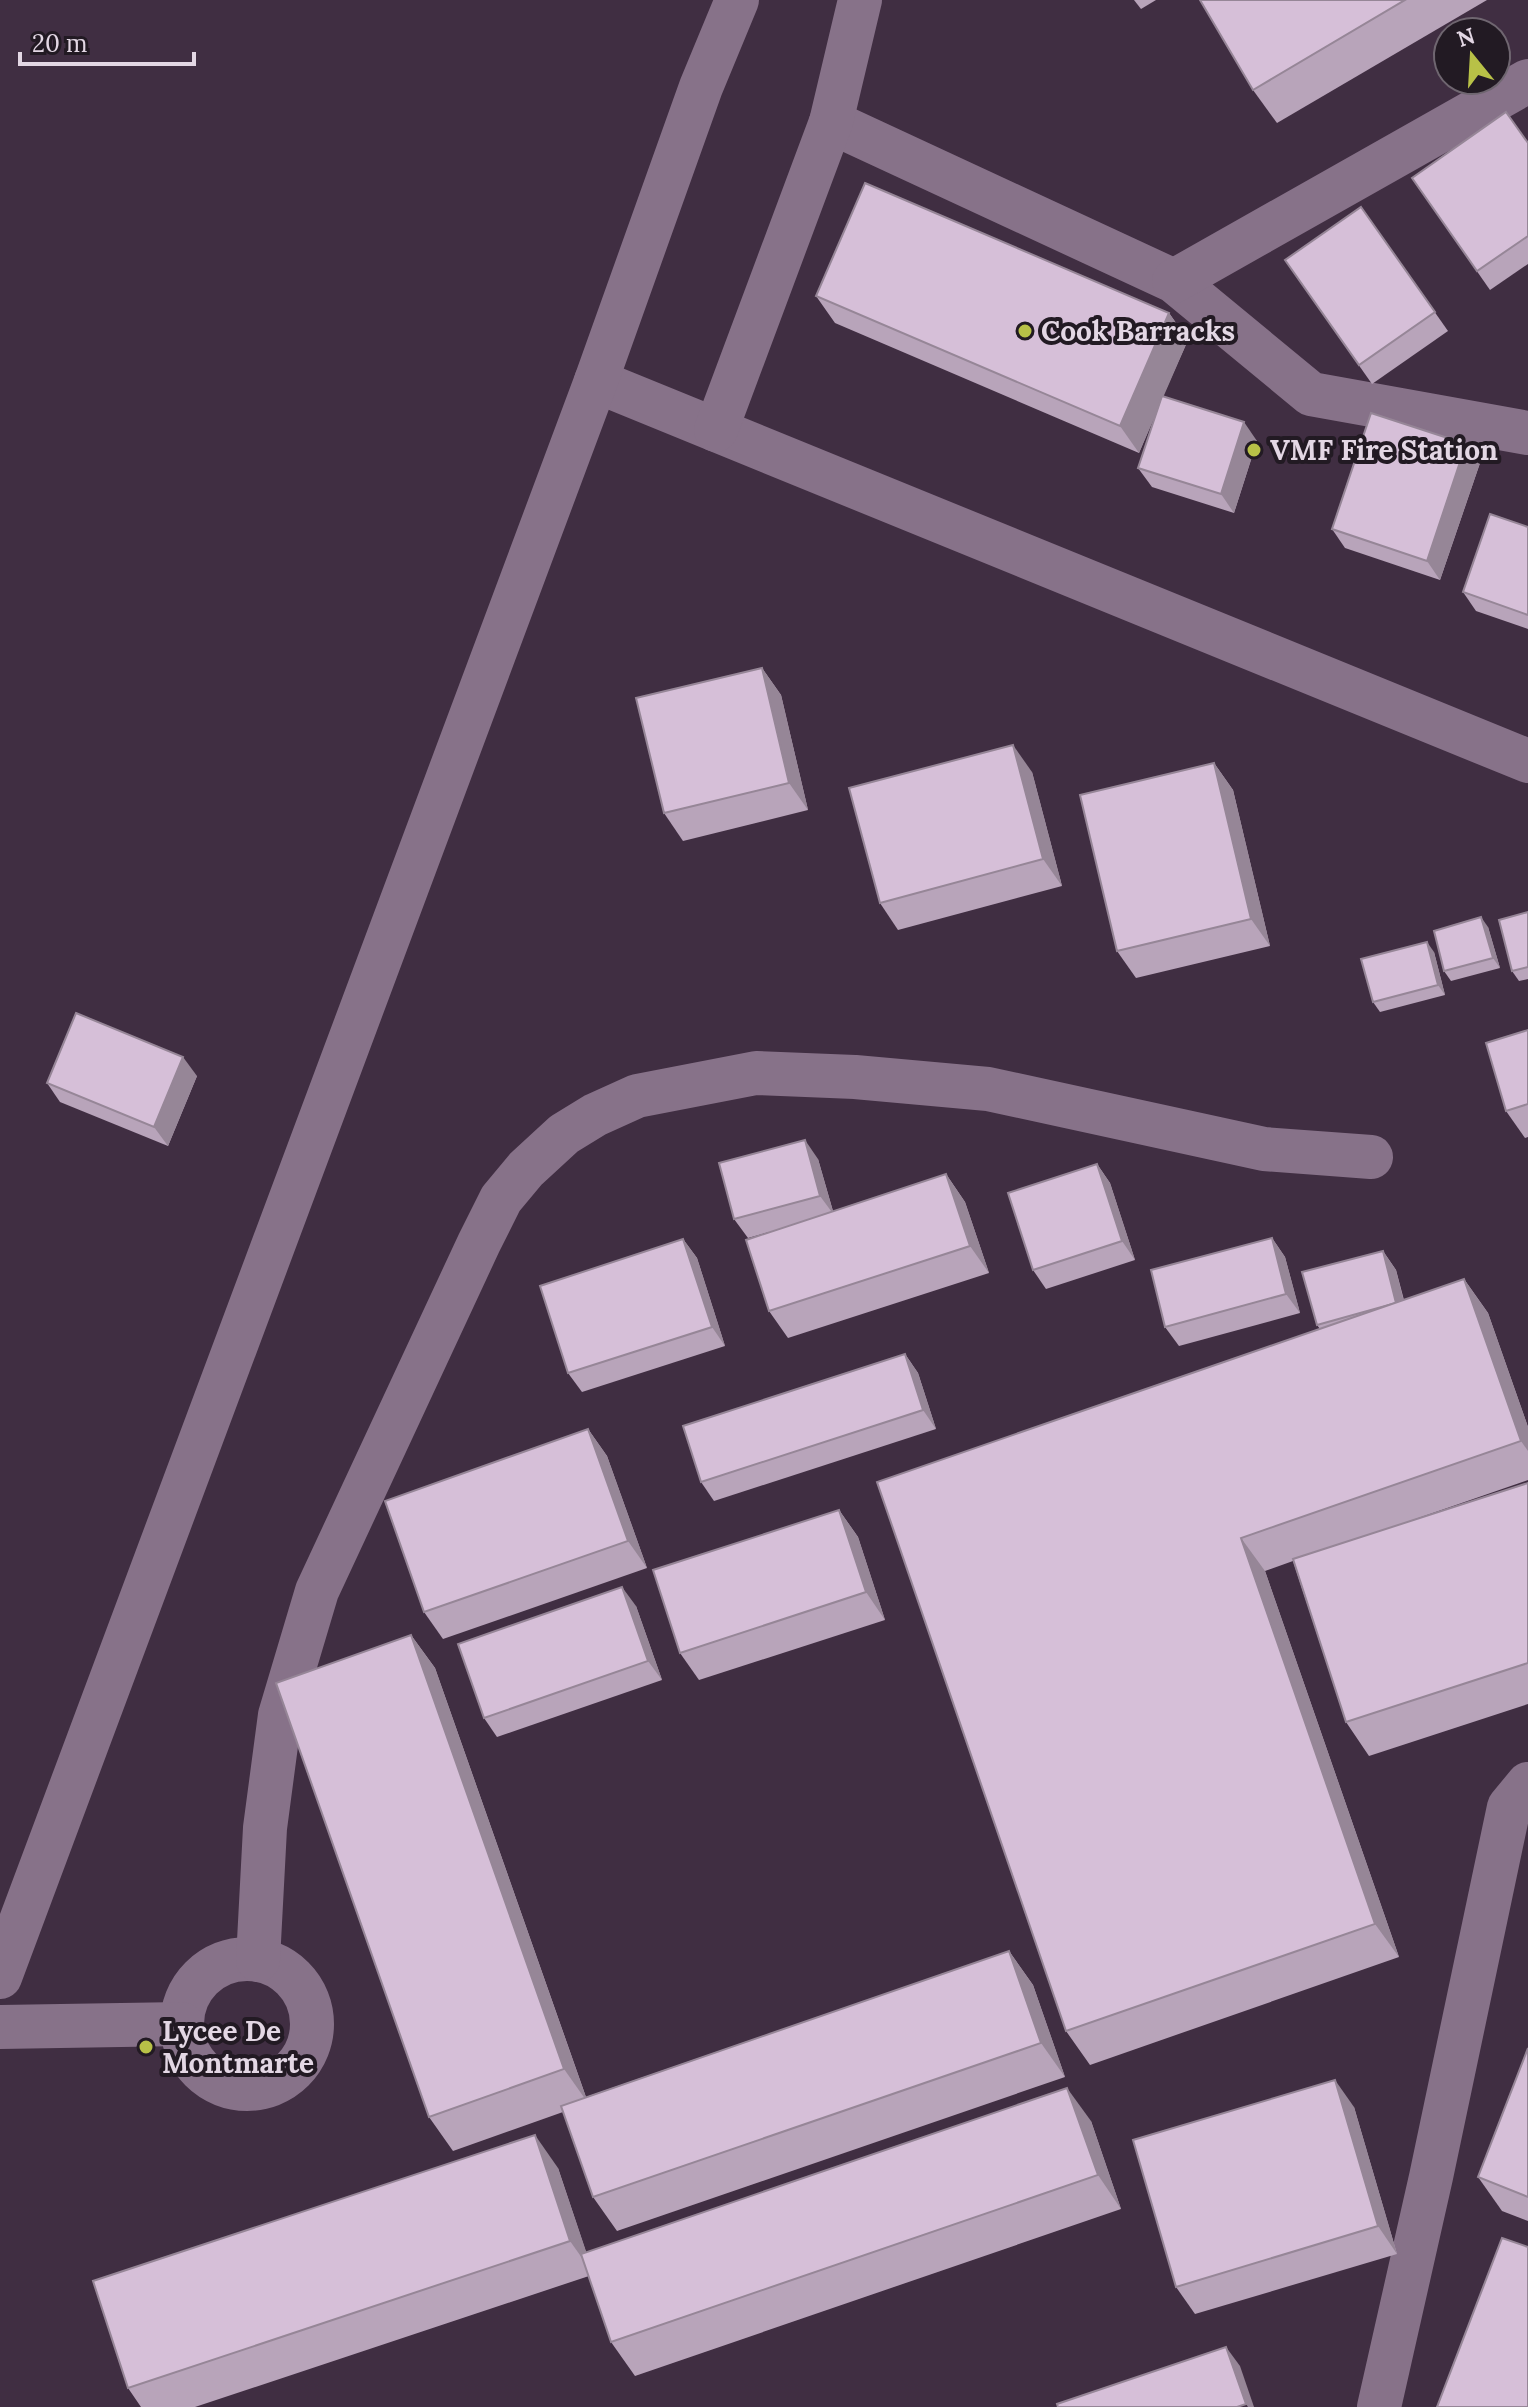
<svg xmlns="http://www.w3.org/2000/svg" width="1528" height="2407" viewBox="0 0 1528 2407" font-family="Lora,serif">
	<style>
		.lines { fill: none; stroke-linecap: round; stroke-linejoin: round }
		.minor { stroke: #877289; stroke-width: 44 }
		.wall { fill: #b8a4ba }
		.shaded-wall { fill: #968697 }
		.building { fill: #d6bfd8; stroke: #968697; stroke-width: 2 }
		.poi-dot { fill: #b8c147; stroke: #221a23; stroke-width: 3 }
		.labels { text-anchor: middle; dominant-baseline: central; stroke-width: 8; stroke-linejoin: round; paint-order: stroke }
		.poi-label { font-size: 28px; font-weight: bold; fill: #e3d7e4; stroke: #221a23; text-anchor: start }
	</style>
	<rect width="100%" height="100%" fill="#402e42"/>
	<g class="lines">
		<g class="minor">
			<polyline points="831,122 1174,281 1311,394 1528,433"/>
			<polyline points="1174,281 1528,81"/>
			<polyline points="596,381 1528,761"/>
			<polyline points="716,430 831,122 860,0"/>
			<circle cx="247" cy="2024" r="65"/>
			<polyline points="258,1960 265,1828 280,1715 317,1591 479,1243 501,1199 526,1169 564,1134 595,1115 637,1096 756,1073 855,1077 988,1089 1264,1149 1371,1157"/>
			<polyline points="0,1977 596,381 701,87 737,0"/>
			<polyline points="0,2027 182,2024"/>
			<polyline points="1379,2407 1431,2177 1509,1807 1528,1784"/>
		</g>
	</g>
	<g class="wall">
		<polygon points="1134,0 1156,0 1141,9"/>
		<polygon points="1200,0 1487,0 1277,123 1253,90"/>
		<polygon points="1528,143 1528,264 1490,290 1412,178"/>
		<polygon points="1361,207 1448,331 1372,384 1285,260"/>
		<polygon points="816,296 1169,313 1188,340 1163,396 1257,441 1234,513 1152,487 1138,468 1156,413 1139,453 835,323"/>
		<polygon points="1466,444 1480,463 1440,580 1345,548 1332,529"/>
		<polygon points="1528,527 1528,629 1476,611 1463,592"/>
		<polygon points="762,668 781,695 808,810 683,841 664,813"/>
		<polygon points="1214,763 1233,790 1270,946 1136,978 1117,951"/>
		<polygon points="1032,772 1062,886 898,930 880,903"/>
		<polygon points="1528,912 1528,979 1519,981 1512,971"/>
		<polygon points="1488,927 1500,968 1451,981 1444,971"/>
		<polygon points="1434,952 1445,995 1380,1012 1373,1002"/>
		<polygon points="1528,1030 1528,1137 1525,1138 1506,1111"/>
		<polygon points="197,1076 168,1146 60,1102 47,1083"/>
		<polygon points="818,1159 833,1211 946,1174 965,1202 989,1273 788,1338 769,1311 769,1232 748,1238 734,1219"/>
		<polygon points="1097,1164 1110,1183 1135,1260 1046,1289 1033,1270"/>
		<polygon points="1272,1238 1285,1257 1300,1313 1179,1346 1165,1327"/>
		<polygon points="683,1239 697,1258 725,1346 582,1392 568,1373"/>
		<polygon points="1383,1251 1396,1270 1404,1300 1464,1279 1488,1313 1528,1427 1528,1480 1401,1524 1528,1483 1528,1704 1369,1756 1346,1722 1293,1561 1265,1571 1399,1957 1090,2065 1066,2031 877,1482 1320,1329 1317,1325"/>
		<polygon points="905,1354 918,1373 936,1429 714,1501 701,1482"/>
		<polygon points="588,1429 607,1456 647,1568 443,1639 424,1612"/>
		<polygon points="839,1510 858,1537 885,1620 699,1680 680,1653"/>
		<polygon points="636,1606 662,1680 497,1737 484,1718"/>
		<polygon points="411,1635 435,1668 586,2097 1009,1951 1033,1985 1065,2077 617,2231 593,2197 563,2112 453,2151 429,2117"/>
		<polygon points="1528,2048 1528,2221 1502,2211 1478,2177"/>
		<polygon points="1354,2107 1397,2254 1195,2314 1176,2287"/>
		<polygon points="1091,2121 1121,2209 635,2376 611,2342 589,2276 195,2407 141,2407 128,2388 558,2168 586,2252"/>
	</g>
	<g class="shaded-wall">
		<polygon points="1169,313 1188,340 1139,453 1120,426"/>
		<polygon points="1244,422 1257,441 1234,513 1221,494"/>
		<polygon points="1466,444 1480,463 1440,580 1427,561"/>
		<polygon points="762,668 781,695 808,810 789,783"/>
		<polygon points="1013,745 1032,772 1062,886 1043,859"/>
		<polygon points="1214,763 1233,790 1270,946 1251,919"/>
		<polygon points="1481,917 1488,927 1500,968 1493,958"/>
		<polygon points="1427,942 1434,952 1445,995 1438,985"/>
		<polygon points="183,1057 197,1076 168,1146 154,1127"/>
		<polygon points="805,1140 818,1159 834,1215 820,1196"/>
		<polygon points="1097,1164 1110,1183 1135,1260 1122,1241"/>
		<polygon points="946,1174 965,1202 989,1273 970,1246"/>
		<polygon points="1272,1238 1285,1257 1300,1313 1286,1294"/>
		<polygon points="683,1239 697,1258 725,1346 712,1327"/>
		<polygon points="1383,1251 1396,1270 1409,1322 1396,1303"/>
		<polygon points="1464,1279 1488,1313 1528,1427 1528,1451 1521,1441"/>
		<polygon points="905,1354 918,1373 936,1429 923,1410"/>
		<polygon points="588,1429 607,1456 647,1568 628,1541"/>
		<polygon points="839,1510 858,1537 885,1620 866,1592"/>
		<polygon points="1241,1538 1265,1571 1399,1957 1375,1924"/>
		<polygon points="622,1587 636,1606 662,1680 648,1661"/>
		<polygon points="411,1635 435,1668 588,2103 564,2069"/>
		<polygon points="1009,1951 1033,1985 1065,2077 1041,2043"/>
		<polygon points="1335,2080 1354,2107 1397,2254 1378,2226"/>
		<polygon points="1067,2088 1091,2121 1121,2209 1098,2175"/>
		<polygon points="535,2135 558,2168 594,2275 570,2241"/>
		<polygon points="1226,2347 1240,2366 1254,2407 1248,2407 1246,2404"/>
	</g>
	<g class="building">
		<polygon points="1200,0 1405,0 1253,90"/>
		<polygon points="1506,112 1528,143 1528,236 1477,271 1412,178"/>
		<polygon points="865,183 1169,313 1120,426 816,296"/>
		<polygon points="1361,207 1435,312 1359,365 1285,260"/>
		<polygon points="1162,396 1244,422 1221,494 1138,468"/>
		<polygon points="1371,413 1466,444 1427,561 1332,529"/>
		<polygon points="1490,514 1528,527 1528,615 1463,592"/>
		<polygon points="762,668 789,783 664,813 636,698"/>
		<polygon points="1013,745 1043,859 880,903 849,788"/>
		<polygon points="1214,763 1251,919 1117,951 1080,795"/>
		<polygon points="1528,912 1528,967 1512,971 1499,920"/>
		<polygon points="1481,917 1493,958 1444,971 1434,931"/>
		<polygon points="1427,942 1438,985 1373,1002 1361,959"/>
		<polygon points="76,1013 183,1057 154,1127 47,1083"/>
		<polygon points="1528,1030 1528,1104 1506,1111 1486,1043"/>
		<polygon points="805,1140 820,1196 734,1219 719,1163"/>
		<polygon points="1097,1164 1122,1241 1033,1270 1008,1193"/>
		<polygon points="946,1174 970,1246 769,1311 746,1240"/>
		<polygon points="1272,1238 1286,1294 1165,1327 1151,1270"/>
		<polygon points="683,1239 712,1327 568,1373 540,1286"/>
		<polygon points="1383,1251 1396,1303 1317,1325 1302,1272"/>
		<polygon points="1464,1279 1521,1441 1241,1538 1375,1924 1066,2031 877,1482"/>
		<polygon points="905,1354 923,1410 701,1482 683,1426"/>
		<polygon points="588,1429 628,1541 424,1612 385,1501"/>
		<polygon points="1528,1483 1528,1663 1346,1722 1293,1559"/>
		<polygon points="839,1510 866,1592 680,1653 653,1570"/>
		<polygon points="622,1587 648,1661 484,1718 458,1644"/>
		<polygon points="411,1635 564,2069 429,2117 276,1683"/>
		<polygon points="1009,1951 1041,2043 593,2197 561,2106"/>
		<polygon points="1528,2048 1528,2197 1478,2177"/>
		<polygon points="1335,2080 1378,2226 1176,2287 1133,2140"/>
		<polygon points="1067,2088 1098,2175 611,2342 581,2254"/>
		<polygon points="535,2135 570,2241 128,2388 93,2281"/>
		<polygon points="1502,2238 1528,2247 1528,2407 1437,2407"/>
		<polygon points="1226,2347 1246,2404 1237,2407 1058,2407 1057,2404"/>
	</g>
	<g class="poi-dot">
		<circle cx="1025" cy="331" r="8"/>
		<circle cx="1254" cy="450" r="8"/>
		<circle cx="146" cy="2047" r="8"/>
	</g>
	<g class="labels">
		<g class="poi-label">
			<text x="1041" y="331">Cook Barracks</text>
			<text x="1270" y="450">VMF Fire Station</text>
			<text x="162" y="2031">Lycee De<tspan x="162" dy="32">Montmarte</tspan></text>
		</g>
	</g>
	<g transform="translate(1472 56) rotate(342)"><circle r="38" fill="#221a23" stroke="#6f6670" stroke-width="2"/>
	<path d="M0-6L14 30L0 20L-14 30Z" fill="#b8c147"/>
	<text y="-12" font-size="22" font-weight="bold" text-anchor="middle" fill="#e3d7e4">N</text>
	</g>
	<path d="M20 52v12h174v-12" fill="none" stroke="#e3d7e4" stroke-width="4"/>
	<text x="32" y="52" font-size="24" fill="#e3d7e4" stroke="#221a23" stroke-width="6" paint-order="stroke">20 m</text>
</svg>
